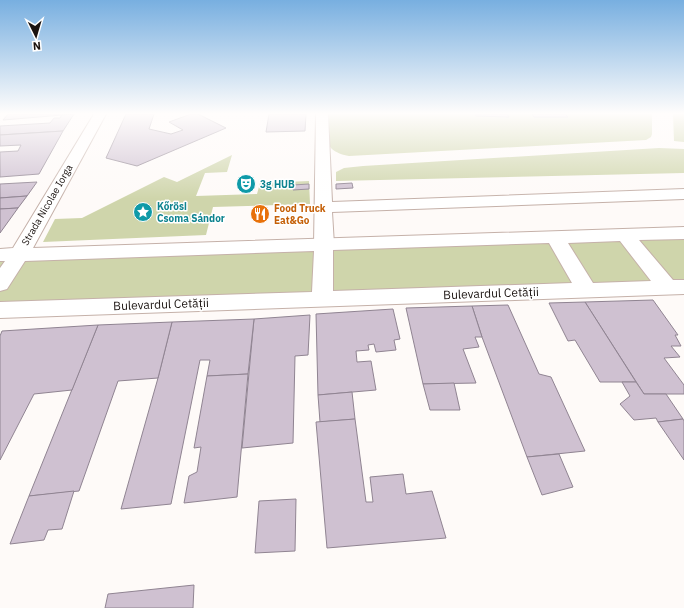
<svg xmlns="http://www.w3.org/2000/svg" width="684" height="608" viewBox="0 0 684 608" font-family="'IBM Plex Sans',sans-serif">
	<style>
		.green { fill: #cfd5ab }
		.building { fill: #cfc1d1; stroke: #908492 }
		.lines { fill: none; stroke-linecap: round; stroke-linejoin: round }
		.pedestrian-casing { stroke: #c5b1a9; stroke-width: 2 }
		.minor-casing { stroke: #c5b1a9; stroke-width: 2 }
		.pedestrian { fill: #fff; fill-rule: evenodd }
		.minor { fill: #fff; fill-rule: evenodd }
		.labels { text-anchor: middle; dominant-baseline: central; stroke-width: 3; stroke-linejoin: round; paint-order: stroke }
		.far-culture-label { font-size: 10px; font-weight: bold; fill: #0d838f; stroke: #fff; text-anchor: start }
		.far-street-label { font-size: 10px; fill: #1a1310; stroke: #fff }
		.far-food-label { font-size: 10px; font-weight: bold; fill: #c56008; stroke: #fff; text-anchor: start }
		.street-label { font-size: 12px; fill: #1a1310; stroke: #fff }
	</style>
	<rect width="100%" height="100%" fill="#fefaf8"/>
	<g class="green">
		<path d="M327,114h148l1,2 32,1 -1,-3h25l2,3h33l-2,-3h87v20l-1,3 -5,3 -297,16c-28,-6 -21,-18 -22,-42z"/>
		<polygon points="673,114 684,114 684,142 674,141"/>
		<polygon points="659,148 684,149 684,173 336,181 336,172 344,168 363,166"/>
		<polygon points="232,155 227,172 205,173 196,196 257,194 260,183 309,181 310,204 213,207 206,235 43,242 55,219 82,218 164,177 177,182"/>
		<polygon points="684,233 684,287 0,310 0,255"/>
	</g>
	<g class="building">
		<polygon points="8,114 74,114 3,120"/>
		<polygon points="74,114 63,131 0,135 0,126 50,123 54,118 60,118 62,115"/>
		<polygon points="126,114 154,114 149,129 171,134 183,130 169,122 191,114 198,114 226,128 137,166 106,158"/>
		<polygon points="269,114 306,114 305,131 266,132"/>
		<polygon points="475,114 507,114 509,117 476,116"/>
		<polygon points="532,114 565,114 568,117 534,117"/>
		<polygon points="63,131 39,174 0,177 0,152 18,151 21,145 0,146 0,135"/>
		<polygon points="37,182 27,196 0,198 0,184"/>
		<polygon points="352,183 353,188 336,189 336,184"/>
		<polygon points="309,184 309,189 293,190 293,185"/>
		<polygon points="27,196 18,208 0,209 0,198"/>
		<polygon points="18,208 0,233 0,209"/>
		<polygon points="653,300 678,335 675,335 681,346 671,346 680,357 664,358 684,385 684,394 644,394 585,302"/>
		<polygon points="585,302 636,382 600,382 575,340 568,341 549,303"/>
		<polygon points="508,305 539,374 551,377 585,451 527,457 482,337 472,306"/>
		<polygon points="472,306 482,337 475,337 479,347 463,349 476,383 423,384 406,308"/>
		<polygon points="393,309 400,339 394,340 396,350 376,352 374,344 368,345 369,350 356,351 357,362 371,361 376,390 318,395 316,314"/>
		<polygon points="310,315 308,355 295,356 293,443 242,448 254,319"/>
		<polygon points="254,319 248,374 207,376 210,360 200,360 171,504 121,509 158,378 172,322"/>
		<polygon points="172,322 158,378 118,381 79,491 29,496 98,325"/>
		<polygon points="98,325 72,390 34,394 0,460 0,336 2,331"/>
		<polygon points="248,374 237,497 184,503 189,476 197,472 201,447 194,448 207,376"/>
		<polygon points="622,382 636,382 644,394 666,394 683,419 658,422 656,418 634,420 620,404 630,396"/>
		<polygon points="454,383 460,410 430,410 423,384"/>
		<polygon points="352,392 355,419 320,422 318,395"/>
		<polygon points="355,419 366,502 373,502 370,477 403,474 406,494 432,491 446,538 327,548 316,422"/>
		<polygon points="683,419 684,421 684,460 658,422"/>
		<polygon points="559,454 573,487 542,495 527,457"/>
		<polygon points="74,491 62,529 48,530 44,540 10,544 29,496"/>
		<polygon points="296,499 295,551 255,553 259,501"/>
		<polygon points="194,585 193,608 105,608 108,594"/>
	</g>
	<g class="lines">
		<defs>
			<polygon id="pedestrian" points="316,114 328,114 332,202 684,189 684,199 332,212 334,245 331,249 324,251 317,249 314,245"/>
			<path id="minor" d="M94,114h12l-73,134 651,-21v12l-45,1 34,40h11v14l-684,24v-16l312,-10 2,-41 -289,10 -18,28 -7,2v-23l5,-7h-5v-12l13,-1zM620,241l31,40 -58,2 -25,-40zM549,243l23,40 -239,8v-41z"/>
		</defs>
		<use href="#pedestrian" class="pedestrian-casing"/>
		<use href="#minor" class="minor-casing"/>
		<use href="#pedestrian" class="pedestrian"/>
		<use href="#minor" class="minor"/>
	</g>
	<linearGradient id="sky" x2="0" y2="1"><stop stop-color="#78afe0"/><stop offset="0.57" stop-color="#fffdfc"/><stop offset="1" stop-color="#fffdfc" stop-opacity="0"/></linearGradient>
	<rect width="684" height="199" fill="url(#sky)"/>
	<defs>
		<symbol id="theatre-disc" viewBox="-11 -11 22 22"><circle r="9.5" fill="#0f9aa8" stroke="#fff"/><path d="M-5-5.5Q0-4 5-5.5V0Q5 5 0 6Q-5 5-5 0ZM-3.3-2.5H-1v1.5H-3.3ZM1-2.5H3.3v1.5H1ZM-2.8 1Q0 5.5 2.8 1Z" fill="#fff"/></symbol>
		<symbol id="sight-disc" viewBox="-11 -11 22 22"><circle r="9.5" fill="#0f9aa8" stroke="#fff"/><path d="M0-6L1.8-2.2L6-1.7L2.9 1.2L3.7 5.4L0 3.3L-3.7 5.4L-2.9 1.2L-6-1.7L-1.8-2.2Z" fill="#fff"/></symbol>
		<symbol id="restaurant-disc" viewBox="-11 -11 22 22"><circle r="9.5" fill="#e8710a" stroke="#fff"/><path d="M-5-6h1v4h1v-4h1v4h1v-4h1v5L-1.5 .5V6h-2V.5L-5-1ZM5-6V6H3V1.5H1.5Q1.5-4 5-6Z" fill="#fff"/></symbol>
	</defs>
	<g fill-rule="evenodd">
		<use href="#theatre-disc" x="235" y="173" width="22" height="22"/>
		<use href="#sight-disc" x="132" y="201" width="22" height="22"/>
		<use href="#restaurant-disc" x="249" y="203" width="22" height="22"/>
	</g>
	<g class="labels">
		<g class="far-culture-label">
			<text x="260" y="184">3g HUB</text>
			<text x="157" y="206">Kőrösi<tspan x="157" dy="12">Csoma Sándor</tspan></text>
		</g>
		<g class="far-street-label">
			<text transform="translate(47 205) rotate(-60)">Strada Nicolae Iorga</text>
		</g>
		<g class="far-food-label">
			<text x="274" y="208">Food Truck<tspan x="274" dy="12">Eat&amp;Go</tspan></text>
		</g>
		<g class="street-label">
			<text transform="translate(491 293) rotate(-2)">Bulevardul Cetății</text>
			<text transform="translate(161 304) rotate(-2)">Bulevardul Cetății</text>
		</g>
	</g>
	<g transform="translate(36 36) rotate(175)" stroke="#ffffff" stroke-width="3" paint-order="stroke">
	<path d="M0-3L7 15L0 10L-7 15Z" fill="#1a1310"/>
	<text y="-6" font-size="11" font-weight="bold" text-anchor="middle" fill="#1a1310">N</text>
	</g>
</svg>
